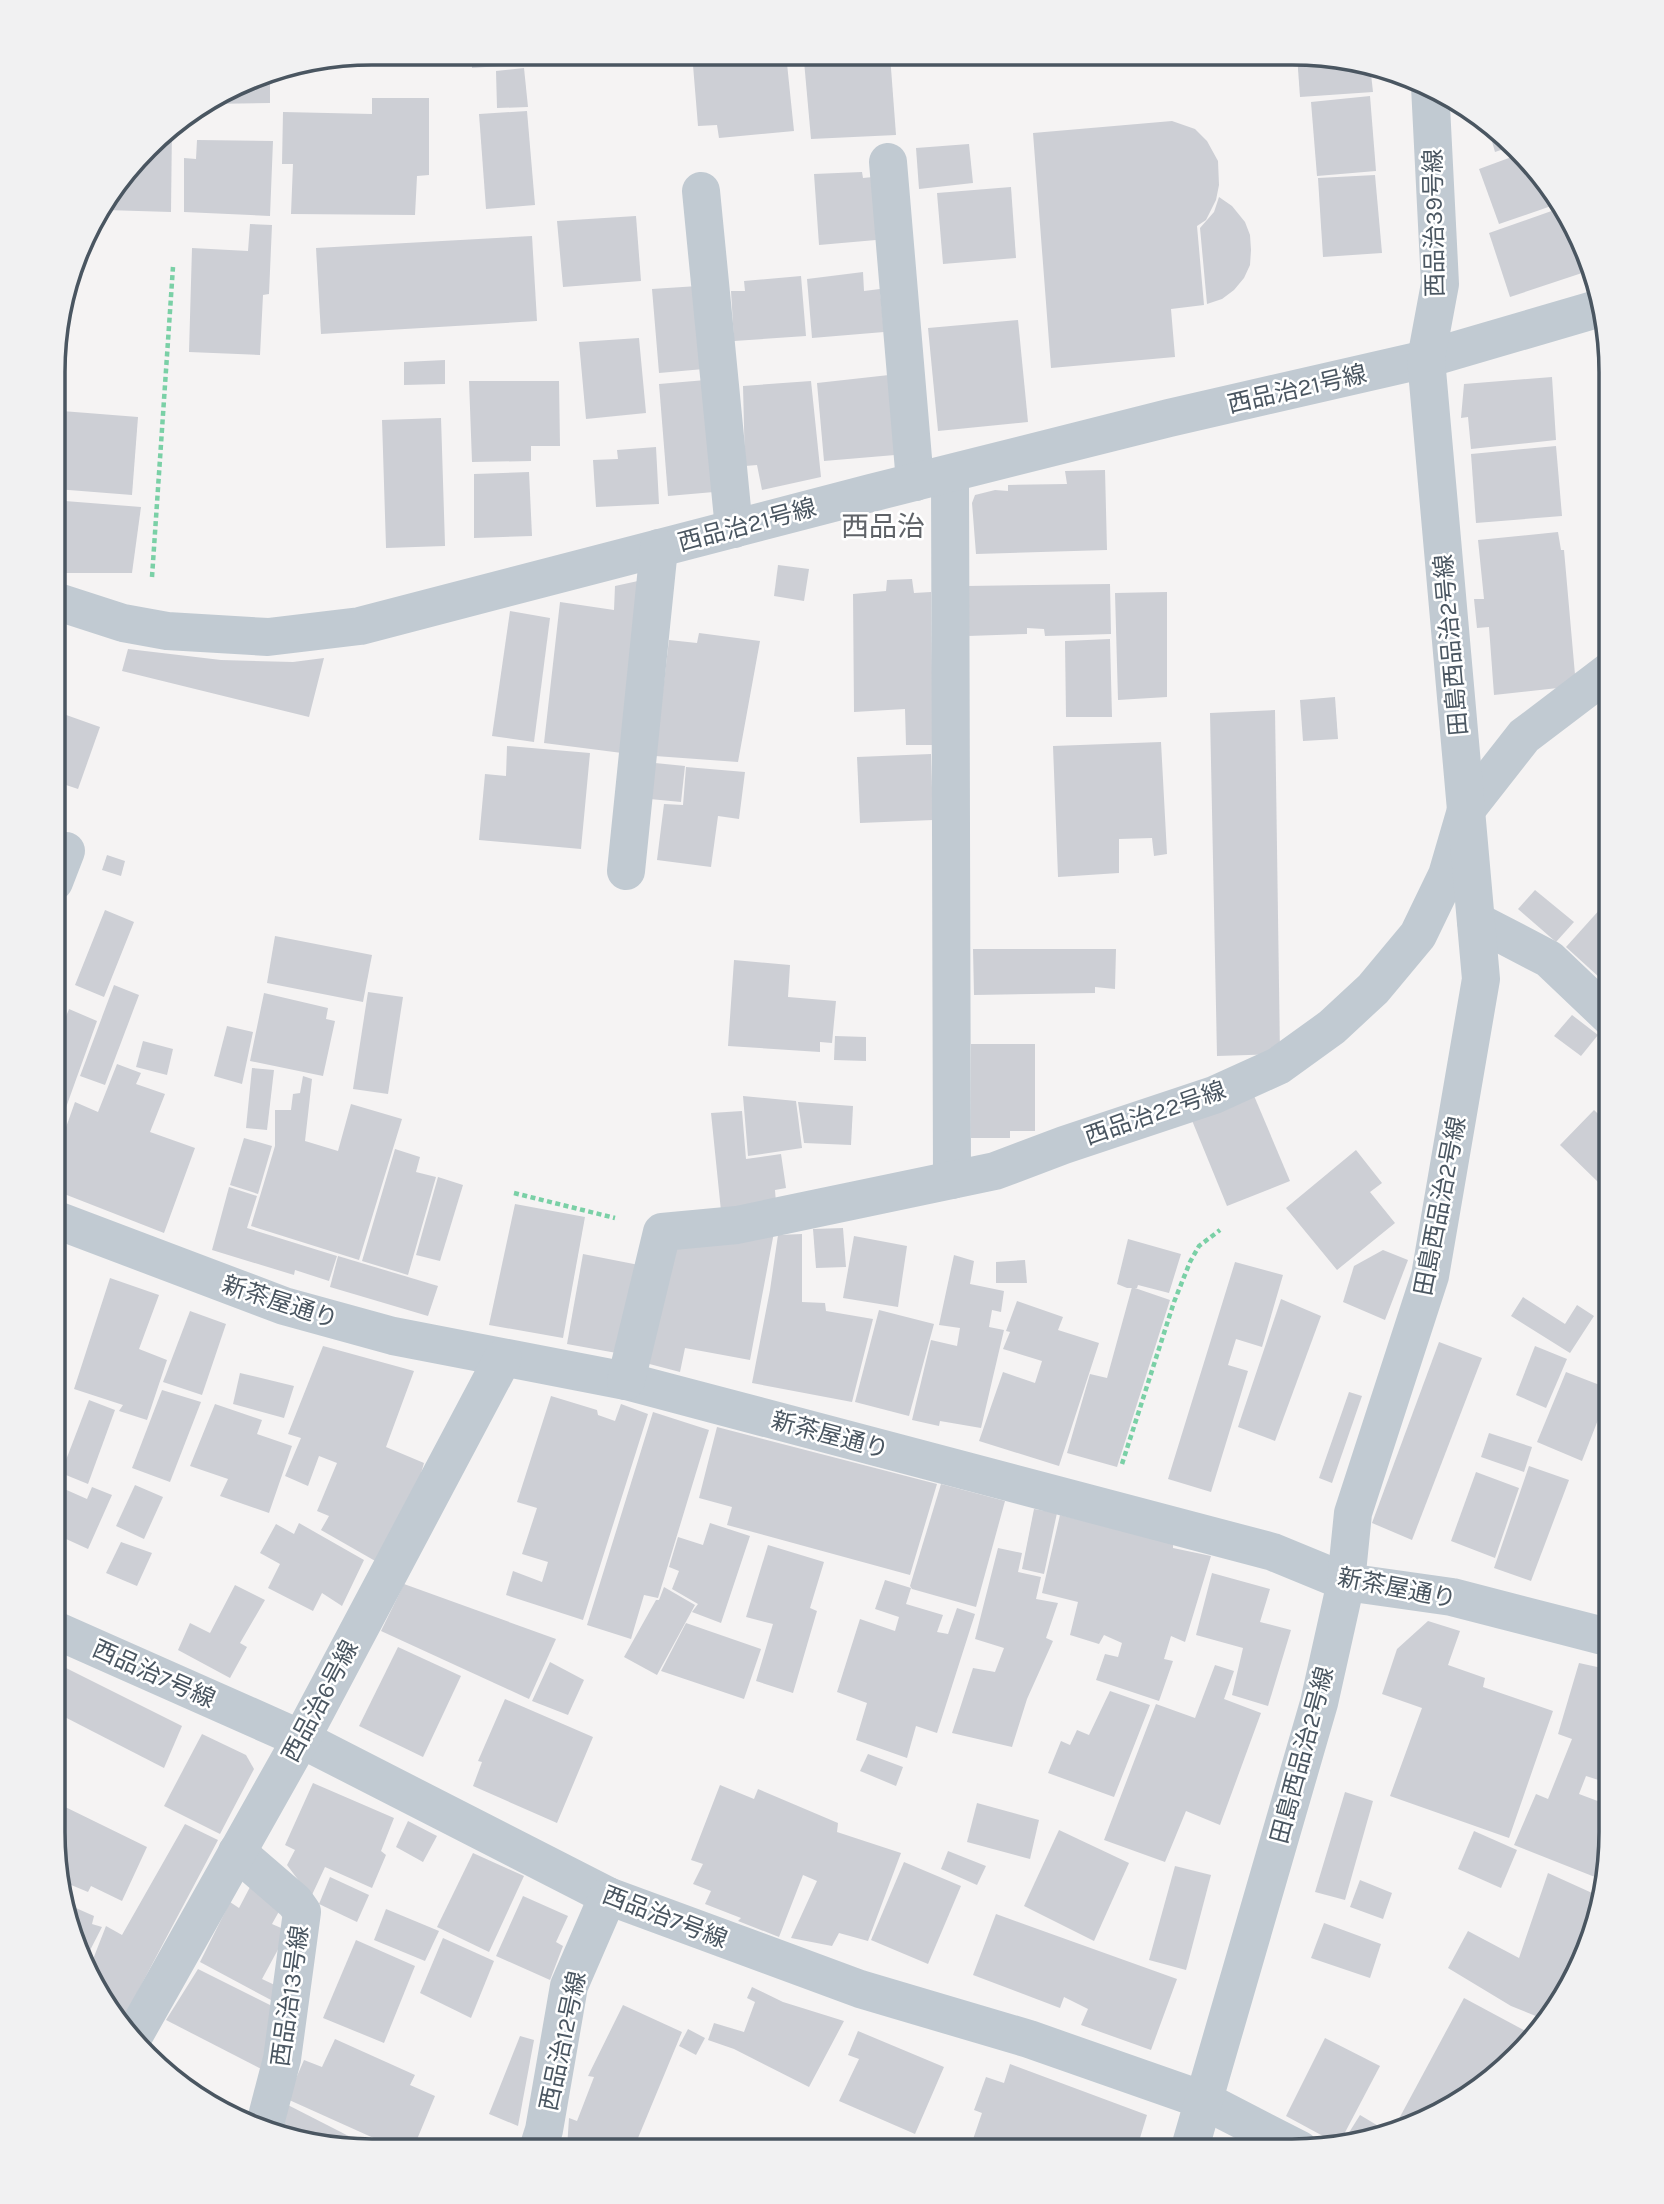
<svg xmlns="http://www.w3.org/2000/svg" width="1664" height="2204" viewBox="0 0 1664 2204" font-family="Karla,'Noto Sans JP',sans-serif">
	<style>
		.building { fill: #cdcfd5 }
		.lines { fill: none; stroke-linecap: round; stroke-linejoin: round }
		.path { stroke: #7ad0a6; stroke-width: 4.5; stroke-dasharray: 5 3.5; stroke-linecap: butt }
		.minor { stroke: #c1cad2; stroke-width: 38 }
		.labels { text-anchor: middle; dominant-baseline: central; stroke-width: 5; stroke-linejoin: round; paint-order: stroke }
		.street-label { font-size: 24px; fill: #4a5661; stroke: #fff }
		.quarter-label { font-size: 28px; fill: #5f6368; stroke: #fff }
		.rim { fill: none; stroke: #4a5661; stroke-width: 3.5 }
	</style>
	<rect width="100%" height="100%" fill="#f5f3f3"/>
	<g class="building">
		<polygon points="372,52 425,53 425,60 361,61 361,54"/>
		<polygon points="471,53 528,53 529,64 472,68"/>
		<polygon points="538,53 593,53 593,55 539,59"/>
		<polygon points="692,53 786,54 794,131 719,138 717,125 698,126"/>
		<polygon points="890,55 896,135 811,139 804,61"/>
		<polygon points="1297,55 1334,55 1370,65 1373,92 1300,97"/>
		<polygon points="524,68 528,107 497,108 496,71"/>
		<polygon points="248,81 270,82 270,103 209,104"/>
		<polygon points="1370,96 1376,171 1317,176 1311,102"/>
		<polygon points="372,98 429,98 429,175 417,176 415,215 291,214 293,164 282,164 283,112 372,114"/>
		<polygon points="527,111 535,205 486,209 479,114"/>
		<polygon points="1485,117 1486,118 1510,147 1495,152"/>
		<polygon points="1172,121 1195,129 1207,141 1218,161 1219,185 1216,200 1206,220 1197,226 1204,305 1171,309 1175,357 1051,368 1033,133"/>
		<polygon points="172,125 171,212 106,210 106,199 162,131"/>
		<polygon points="197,140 273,141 270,216 184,212 184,158 196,159"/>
		<polygon points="969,144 973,183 919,189 916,148"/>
		<polygon points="1517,155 1557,204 1499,224 1479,169"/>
		<polygon points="862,172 863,178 873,177 876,240 819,245 814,174"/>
		<polygon points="1375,175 1382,253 1323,257 1318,178"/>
		<polygon points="1011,187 1016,258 943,264 937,193"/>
		<polygon points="1219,197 1232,206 1245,222 1250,235 1251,250 1250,265 1244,278 1234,290 1222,299 1207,304 1200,228 1214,212"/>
		<polygon points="1560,208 1578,230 1588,271 1510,297 1489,233"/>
		<polygon points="636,216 641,281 563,287 557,221"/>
		<polygon points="250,224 272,225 269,294 263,295 260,355 189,352 192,248 248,251"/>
		<polygon points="532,236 537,321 321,334 316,248"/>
		<polygon points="863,272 864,291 880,289 884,332 812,338 807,279"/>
		<polygon points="801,276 806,336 734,341 731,291 745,291 744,281"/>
		<polygon points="698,286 704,369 659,373 652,289"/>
		<polygon points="1018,320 1028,422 938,431 928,328"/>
		<polygon points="639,338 646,413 586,419 579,342"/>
		<polygon points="445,360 445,384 404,385 404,362"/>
		<polygon points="889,375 895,455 824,461 817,383"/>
		<polygon points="1552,377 1556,440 1471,449 1468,417 1461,418 1464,384"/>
		<polygon points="706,380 714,492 668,496 659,384"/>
		<polygon points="469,381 559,381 560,446 531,446 531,461 472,462"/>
		<polygon points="811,381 821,477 762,490 757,465 745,466 743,386"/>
		<polygon points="62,411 138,417 132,495 56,489"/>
		<polygon points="441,418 445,546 386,548 382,420"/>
		<polygon points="1556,446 1562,516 1476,523 1471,454"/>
		<polygon points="656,447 659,504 596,507 593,460 618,459 617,450"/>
		<polygon points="1105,470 1107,550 976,554 972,503 975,495 995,490 1008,491 1008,485 1067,484 1065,471"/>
		<polygon points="529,472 532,536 474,538 474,474"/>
		<polygon points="65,501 141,507 132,573 55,573"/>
		<polygon points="1558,532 1561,550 1564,550 1576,686 1494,695 1489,627 1477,628 1474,599 1484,599 1478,540"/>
		<polygon points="778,565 809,569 804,601 774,596"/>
		<polygon points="912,579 914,593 931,592 933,745 906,745 905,709 854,712 853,594 886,591 887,580"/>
		<polygon points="638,581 622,753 544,743 560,602 614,610 615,586"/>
		<polygon points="1110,584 1111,634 1045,636 1044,629 1027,628 1027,634 968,636 966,586"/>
		<polygon points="1167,592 1167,697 1118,700 1115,593"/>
		<polygon points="510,611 550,618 534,742 492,736"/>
		<polygon points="699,633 760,641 738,762 655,756 669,640 697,643"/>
		<polygon points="1110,639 1112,717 1066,717 1065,641"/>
		<polygon points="128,649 221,660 293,662 324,658 309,717 122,671"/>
		<polygon points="1335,697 1338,739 1303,741 1300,700"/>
		<polygon points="1275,710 1280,1054 1217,1056 1210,713"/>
		<polygon points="55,711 100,727 78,789 54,781"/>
		<polygon points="1161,742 1167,854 1154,856 1152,838 1119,839 1119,873 1058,877 1053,746"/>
		<polygon points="507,746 590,753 581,849 479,840 485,774 506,776"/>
		<polygon points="931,754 933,820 860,823 857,757"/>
		<polygon points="655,763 685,766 681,802 650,799"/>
		<polygon points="686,767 745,772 739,819 718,816 711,867 657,860 664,804 683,805"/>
		<polygon points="107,855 125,861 121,876 102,870"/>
		<polygon points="1535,890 1574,922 1556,942 1518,909"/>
		<polygon points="1611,897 1611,988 1566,947"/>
		<polygon points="105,910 134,922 104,997 75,985"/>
		<polygon points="275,936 372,955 363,1002 267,983"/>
		<polygon points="973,949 1116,949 1115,989 1095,987 1095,993 974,995"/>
		<polygon points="734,960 790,965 788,997 836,1001 832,1043 820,1042 820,1052 728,1046"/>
		<polygon points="114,985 139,995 105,1085 80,1076"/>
		<polygon points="368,992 403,997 388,1094 353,1089"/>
		<polygon points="264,993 328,1008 326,1019 335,1021 323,1076 250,1061"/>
		<polygon points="69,1009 97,1021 54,1141 54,1046"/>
		<polygon points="1572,1015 1598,1035 1581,1056 1554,1036"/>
		<polygon points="227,1026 253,1032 242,1084 214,1076"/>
		<polygon points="835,1036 866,1037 866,1061 834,1060"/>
		<polygon points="143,1041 173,1049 167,1075 136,1067"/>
		<polygon points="971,1044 1035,1044 1035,1131 1010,1131 1010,1138 971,1138"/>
		<polygon points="117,1064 141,1073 136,1084 165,1094 150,1132 195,1148 164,1233 54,1190 54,1161 75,1102 98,1112"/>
		<polygon points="252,1068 274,1070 267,1130 246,1128"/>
		<polygon points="303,1076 312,1079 305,1141 338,1151 351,1104 402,1119 359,1260 251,1226 275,1146 275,1110 291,1110 293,1094 300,1093"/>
		<polygon points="1252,1091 1290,1181 1227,1206 1191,1118"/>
		<polygon points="743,1096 796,1101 802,1148 748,1156"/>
		<polygon points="798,1102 853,1106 851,1145 804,1143"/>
		<polygon points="1594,1110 1611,1126 1611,1186 1603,1178 1598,1182 1560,1145"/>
		<polygon points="742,1111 746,1159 781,1154 786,1188 775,1190 776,1203 721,1211 711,1113"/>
		<polygon points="244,1138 272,1146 258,1194 230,1185"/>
		<polygon points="395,1149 420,1157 416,1172 436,1177 408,1275 362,1261"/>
		<polygon points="1356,1150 1382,1183 1370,1192 1395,1223 1337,1270 1286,1208"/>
		<polygon points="438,1177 463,1185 440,1261 416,1255"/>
		<polygon points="229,1187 257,1196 247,1228 337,1256 329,1281 295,1270 294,1275 212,1250"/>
		<polygon points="515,1204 585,1217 563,1338 489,1325"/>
		<polygon points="775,1227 750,1360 685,1348 680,1372 638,1361 669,1241"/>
		<polygon points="843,1228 846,1267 816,1268 813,1229"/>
		<polygon points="802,1234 802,1302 825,1303 826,1311 873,1319 852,1402 752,1383 770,1290 778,1235"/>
		<polygon points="854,1236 907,1246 898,1307 843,1298"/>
		<polygon points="1128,1239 1181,1254 1169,1293 1138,1285 1137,1288 1127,1288 1117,1284"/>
		<polygon points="54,1250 64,1254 54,1279"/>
		<polygon points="1383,1250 1408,1260 1385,1320 1343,1302 1354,1266"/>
		<polygon points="583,1254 644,1266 622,1354 567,1344"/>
		<polygon points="954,1255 974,1261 970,1284 1004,1291 1001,1312 992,1310 989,1327 1004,1330 981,1428 940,1421 939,1426 912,1420 931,1340 957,1346 960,1328 939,1325"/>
		<polygon points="338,1256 438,1286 428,1316 330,1287"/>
		<polygon points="1025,1260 1027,1283 996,1283 996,1262"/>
		<polygon points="1235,1262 1283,1275 1262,1347 1236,1339 1228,1365 1248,1371 1211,1492 1168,1479"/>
		<polygon points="110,1278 159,1295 139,1349 167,1360 147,1420 119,1411 123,1405 74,1389"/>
		<polygon points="1132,1287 1170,1300 1117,1467 1067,1453 1090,1374 1107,1378"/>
		<polygon points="1523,1297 1565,1324 1577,1305 1594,1316 1570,1353 1511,1316"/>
		<polygon points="1281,1299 1321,1316 1275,1441 1238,1427"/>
		<polygon points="1017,1301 1063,1317 1058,1330 1099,1343 1059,1466 979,1441 1003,1372 1035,1383 1042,1361 1003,1349 1010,1332 1006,1331"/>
		<polygon points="879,1310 934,1324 909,1416 855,1402"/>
		<polygon points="190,1311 226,1324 202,1395 163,1382"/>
		<polygon points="1439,1342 1482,1358 1412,1540 1372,1523"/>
		<polygon points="323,1346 414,1371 386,1447 424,1463 413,1501 377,1562 321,1530 329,1516 317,1511 337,1463 319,1456 308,1486 285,1476 301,1438 288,1434"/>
		<polygon points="1535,1346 1567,1359 1546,1408 1516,1395"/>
		<polygon points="1566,1372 1610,1389 1582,1461 1537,1442"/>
		<polygon points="240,1373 294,1386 284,1418 233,1404"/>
		<polygon points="162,1390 201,1402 170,1482 132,1468"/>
		<polygon points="1349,1392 1362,1396 1332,1483 1319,1478"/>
		<polygon points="551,1396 597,1410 598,1415 615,1421 621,1404 648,1414 583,1620 506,1595 513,1571 542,1582 548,1562 522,1554 537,1508 517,1502"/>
		<polygon points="89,1400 115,1410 88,1484 61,1473"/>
		<polygon points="215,1404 262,1420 257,1434 292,1446 269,1513 220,1496 228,1479 190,1466"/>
		<polygon points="1611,1410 1611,1437 1598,1427"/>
		<polygon points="653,1412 709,1430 658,1598 644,1595 631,1639 587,1625"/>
		<polygon points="717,1427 937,1484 910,1575 727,1525 732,1507 699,1498"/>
		<polygon points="1489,1433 1532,1447 1524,1472 1481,1457"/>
		<polygon points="1529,1466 1569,1480 1531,1581 1494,1568"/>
		<polygon points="1476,1472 1519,1488 1495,1558 1451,1541"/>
		<polygon points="53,1484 87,1499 92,1487 112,1495 88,1549 53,1533"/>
		<polygon points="941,1484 1005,1501 976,1607 912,1589 910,1586"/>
		<polygon points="135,1485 163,1497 144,1539 116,1526"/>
		<polygon points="1034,1509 1057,1513 1044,1574 1022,1569"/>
		<polygon points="1060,1515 1173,1543 1173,1548 1211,1556 1185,1642 1171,1636 1164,1659 1173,1661 1159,1701 1096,1680 1105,1654 1118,1657 1122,1643 1104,1635 1099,1644 1070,1635 1078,1602 1042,1593"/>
		<polygon points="299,1523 364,1560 342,1606 322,1593 313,1611 268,1588 280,1564 260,1553 276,1524 294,1534"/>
		<polygon points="710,1523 750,1536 721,1623 692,1612 698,1604 672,1589 679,1571 669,1567 678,1537 703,1545"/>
		<polygon points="121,1542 152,1553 137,1586 106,1573"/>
		<polygon points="768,1545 824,1562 810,1608 817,1611 793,1693 756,1681 773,1624 746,1617"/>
		<polygon points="998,1548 1022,1553 1018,1572 1041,1577 1036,1599 1058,1603 1046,1638 1053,1641 1027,1699 1012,1747 952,1733 973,1668 995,1672 1004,1648 975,1639"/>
		<polygon points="1212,1573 1270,1589 1260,1622 1291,1630 1268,1706 1232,1695 1243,1648 1196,1635"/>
		<polygon points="885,1580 911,1588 906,1604 943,1615 937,1632 948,1634 957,1608 975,1614 937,1733 916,1726 907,1758 856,1740 867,1703 837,1692 860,1619 895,1631 899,1617 875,1609"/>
		<polygon points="404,1584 556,1639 529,1699 381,1631"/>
		<polygon points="235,1585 265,1600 240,1643 247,1647 230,1678 178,1650 190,1623 210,1633"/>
		<polygon points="664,1587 695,1605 657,1675 624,1657 656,1600 659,1600"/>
		<polygon points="1428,1621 1460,1631 1448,1665 1485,1678 1483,1687 1553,1711 1509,1838 1390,1796 1422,1708 1382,1694 1397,1649"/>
		<polygon points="686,1623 761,1649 744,1699 661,1671"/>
		<polygon points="398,1647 461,1676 423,1757 359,1726"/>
		<polygon points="550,1662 584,1680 568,1715 532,1701"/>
		<polygon points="1579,1663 1611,1670 1611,1784 1586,1776 1579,1794 1611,1806 1611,1854 1605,1881 1514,1845 1536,1794 1548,1799 1572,1739 1558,1734"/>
		<polygon points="1215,1665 1234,1671 1224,1699 1261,1713 1220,1825 1186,1811 1165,1862 1104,1840 1156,1704 1195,1718"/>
		<polygon points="66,1668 182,1726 164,1768 53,1711 53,1696"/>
		<polygon points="1110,1691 1150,1705 1114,1797 1048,1773 1061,1741 1070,1745 1077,1730 1089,1735"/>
		<polygon points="505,1699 593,1737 557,1823 473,1786 482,1762 478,1761"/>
		<polygon points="202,1734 246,1755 254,1769 220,1834 164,1806"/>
		<polygon points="868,1754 903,1767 896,1786 860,1771"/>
		<polygon points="313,1783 394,1818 381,1851 386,1855 372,1888 325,1867 311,1897 287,1865 295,1850 285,1845"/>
		<polygon points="720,1785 754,1799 758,1789 838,1823 837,1832 901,1853 868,1941 839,1933 832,1946 791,1938 817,1881 803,1875 779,1937 738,1921 741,1918 705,1904 711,1891 693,1884 703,1864 691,1860"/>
		<polygon points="1345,1792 1373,1801 1345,1900 1315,1892"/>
		<polygon points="53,1801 147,1847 122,1901 91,1886 88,1892 64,1882 53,1833"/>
		<polygon points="977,1803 1039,1820 1030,1859 967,1842"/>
		<polygon points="408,1821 437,1836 423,1862 396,1847"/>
		<polygon points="185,1824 218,1840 120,2025 85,1971 88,1972 106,1926 122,1935"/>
		<polygon points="1059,1830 1129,1863 1094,1941 1024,1906"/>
		<polygon points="1474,1831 1517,1850 1501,1888 1458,1869"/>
		<polygon points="948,1851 986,1866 977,1885 941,1869"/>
		<polygon points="473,1853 524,1876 489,1952 437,1927"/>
		<polygon points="904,1862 961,1886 928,1964 871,1940"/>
		<polygon points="1175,1866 1211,1875 1186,1970 1149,1960"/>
		<polygon points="1548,1873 1601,1897 1567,1984 1570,1985 1557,2010 1548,2021 1511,2006 1448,1968 1468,1931 1519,1958"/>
		<polygon points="330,1877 369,1895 357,1922 319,1904"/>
		<polygon points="1360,1880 1392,1893 1383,1919 1350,1907"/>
		<polygon points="250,1887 282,1906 272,1924 288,1931 262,1979 279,1987 271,2000 200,1962 230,1902 239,1908"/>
		<polygon points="523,1896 568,1916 556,1942 563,1946 550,1980 496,1956"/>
		<polygon points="69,1905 94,1916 92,1924 102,1927 83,1964"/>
		<polygon points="386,1909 439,1931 425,1961 374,1940"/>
		<polygon points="996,1914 1177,1979 1151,2050 1081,2025 1088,2009 1064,1997 1060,2008 973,1975"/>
		<polygon points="1324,1923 1381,1944 1370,1978 1311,1958"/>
		<polygon points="443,1938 494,1961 471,2018 420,1993"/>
		<polygon points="356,1940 415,1966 384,2043 323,2018"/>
		<polygon points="198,1969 278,2009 271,2074 166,2020"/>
		<polygon points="752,1987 783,2002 844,2021 809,2087 734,2049 708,2040 714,2023 744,2032 755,2002 747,1998"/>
		<polygon points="1464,1998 1535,2036 1503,2072 1434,2118 1394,2128"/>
		<polygon points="623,2005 682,2032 633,2150 571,2149 567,2148 569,2118 577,2121 594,2077 588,2076"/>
		<polygon points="688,2029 705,2038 696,2055 679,2046"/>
		<polygon points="858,2031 944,2067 915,2134 839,2101 859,2059 848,2055"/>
		<polygon points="520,2036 534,2040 518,2126 489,2114"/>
		<polygon points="1325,2038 1380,2066 1341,2140 1334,2142 1286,2116"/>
		<polygon points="335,2039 415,2075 410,2085 435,2096 413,2149 398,2149 287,2099 304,2060 322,2067"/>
		<polygon points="1010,2064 1147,2115 1136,2151 969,2151 982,2113 974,2110 986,2077 1004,2083"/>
		<polygon points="284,2103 374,2149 330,2149 277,2129"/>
		<polygon points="1360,2115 1385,2130 1345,2139"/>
	</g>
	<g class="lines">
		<g class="path">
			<polyline points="152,577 173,267"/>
			<polyline points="514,1193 615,1218"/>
			<polyline points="1122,1464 1174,1302 1190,1262 1199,1246 1220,1230"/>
		</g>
		<g class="minor">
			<polyline points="888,162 915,482"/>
			<polyline points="701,191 734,529"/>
			<polyline points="950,474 952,1180"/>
			<polyline points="55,601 123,623 167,631 268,637 360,626 871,493 1169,418 1426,359 1597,309"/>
			<polyline points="626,871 659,548"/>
			<polyline points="54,882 66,851"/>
			<polyline points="1476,921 1549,959 1611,1018"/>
			<polyline points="54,1219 284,1306 393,1336 626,1381 1273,1552 1346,1582 1452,1597 1611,1638"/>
			<polyline points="626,1381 662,1232 737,1225 995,1171 1064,1145 1214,1095 1278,1066 1332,1027 1373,989 1418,935 1447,875 1466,810 1524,736 1611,670"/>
			<polyline points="53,1629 301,1739 608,1896 860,1989 1029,2039 1203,2100 1300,2150"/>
			<polyline points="237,1852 295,1902 302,1912 282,2059 265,2124"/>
			<polyline points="131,2041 301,1739 503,1358"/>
			<polyline points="538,2149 544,2130 569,1986 608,1896"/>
			<polyline points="1189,2151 1319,1703 1346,1582 1353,1513 1430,1276 1481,979 1426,359 1440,284 1430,86"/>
		</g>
	</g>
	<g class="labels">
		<g class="street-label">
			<text transform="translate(1434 223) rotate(-91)">西品治39号線</text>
			<text transform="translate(1297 389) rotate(-13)">西品治21号線</text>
			<text transform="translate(747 525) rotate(-15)">西品治21号線</text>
			<text transform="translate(1451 645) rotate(-95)">田島西品治2号線</text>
			<text transform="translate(1155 1113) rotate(-19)">西品治22号線</text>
			<text transform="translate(1440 1206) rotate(-79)">田島西品治2号線</text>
			<text transform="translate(280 1302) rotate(18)">新茶屋通り</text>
			<text transform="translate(830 1435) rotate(15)">新茶屋通り</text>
			<text transform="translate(1397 1588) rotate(11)">新茶屋通り</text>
			<text transform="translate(154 1674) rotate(24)">西品治7号線</text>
			<text transform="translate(320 1701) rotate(-62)">西品治6号線</text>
			<text transform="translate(1302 1755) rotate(-75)">田島西品治2号線</text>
			<text transform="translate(665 1917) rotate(21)">西品治7号線</text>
			<text transform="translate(290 1996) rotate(-82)">西品治13号線</text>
			<text transform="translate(563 2041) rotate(-78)">西品治12号線</text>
		</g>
		<g class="quarter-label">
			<text x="883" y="526">西品治</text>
		</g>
	</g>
	<path d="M0 0H1664V2204H0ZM372 65H1292A307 307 0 0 1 1599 372V1832A307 307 0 0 1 1292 2139H372A307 307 0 0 1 65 1832V372A307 307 0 0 1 372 65Z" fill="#f1f1f2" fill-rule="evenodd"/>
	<path class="rim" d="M372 65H1292A307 307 0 0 1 1599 372V1832A307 307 0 0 1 1292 2139H372A307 307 0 0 1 65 1832V372A307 307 0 0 1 372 65Z"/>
</svg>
